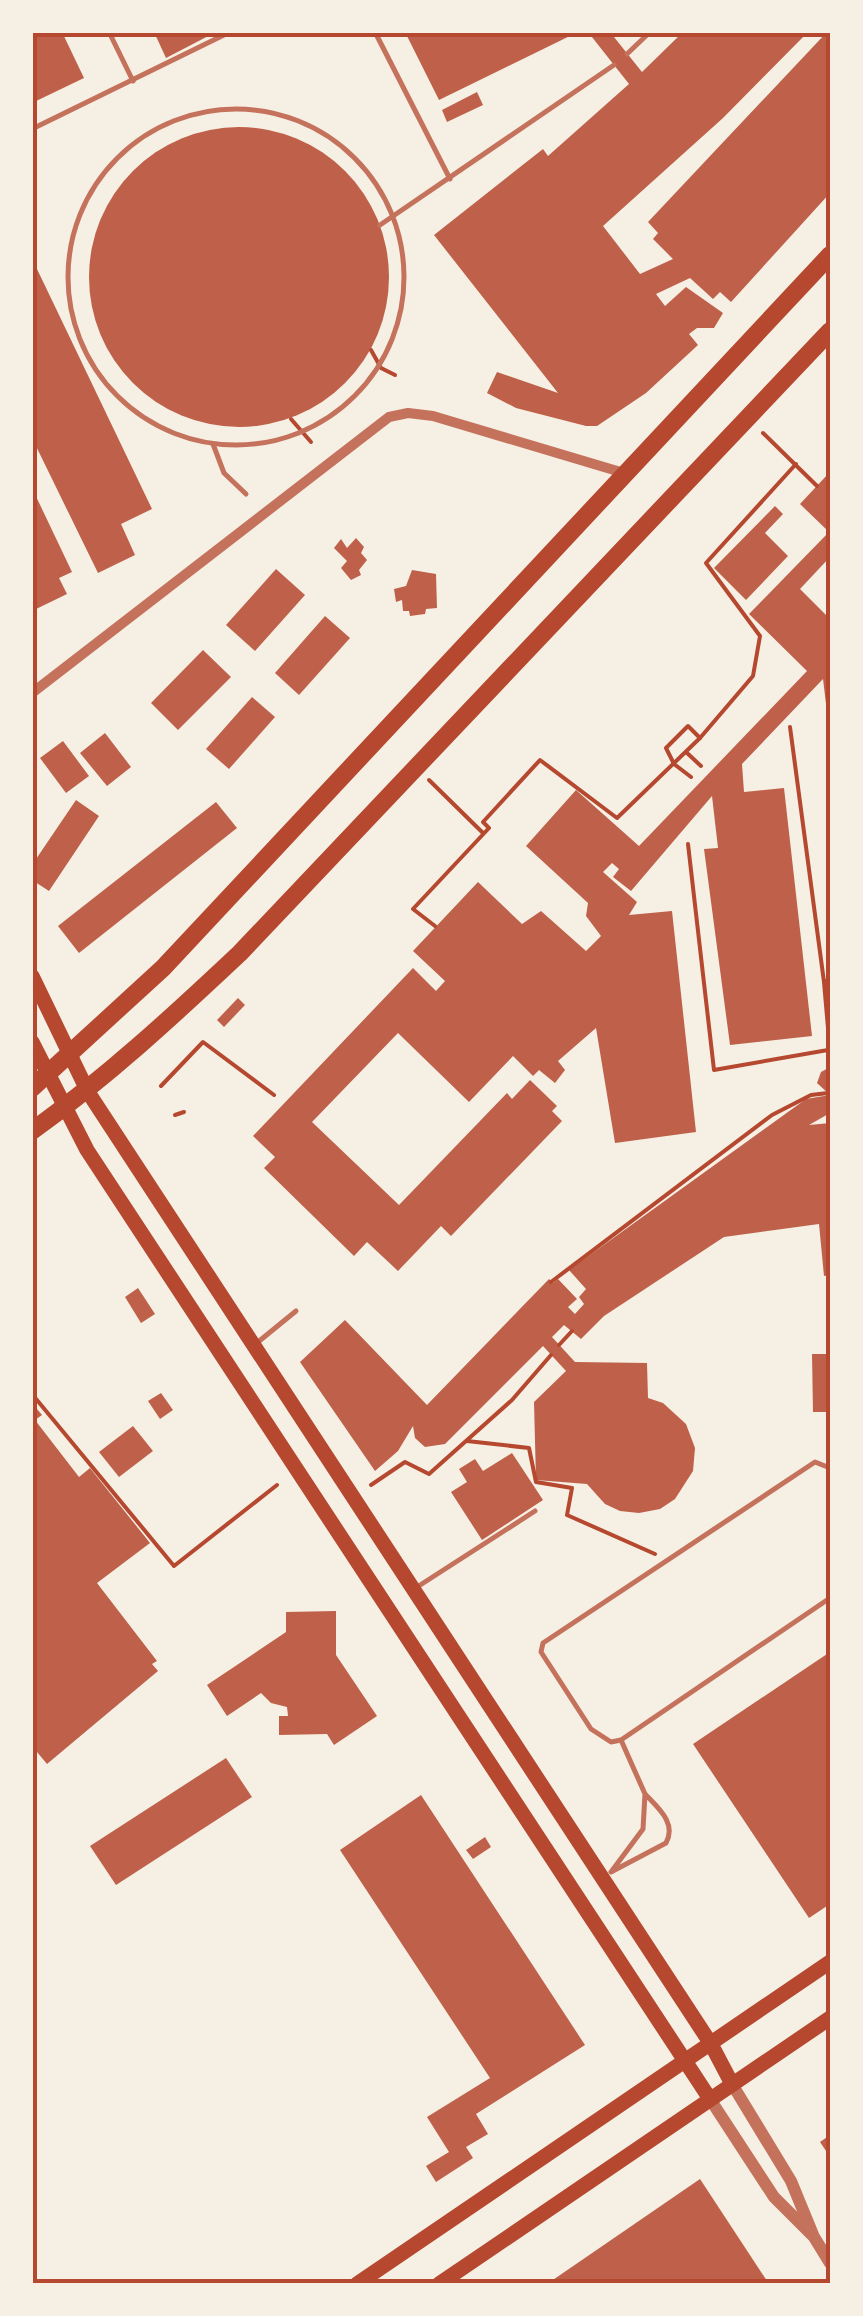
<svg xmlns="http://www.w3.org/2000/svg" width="863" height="2316" viewBox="0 0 863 2316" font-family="Barlow,sans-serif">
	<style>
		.building { fill: #bf614a }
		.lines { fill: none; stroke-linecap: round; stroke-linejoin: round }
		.path { stroke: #b5482f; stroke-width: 4 }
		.service { stroke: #c5725c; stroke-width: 5 }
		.minor { stroke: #c5725c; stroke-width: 10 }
		.tertiary { stroke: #c5725c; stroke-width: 12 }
		.secondary { stroke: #b5482f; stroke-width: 15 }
		.primary { stroke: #b5482f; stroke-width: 18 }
		.neatline { fill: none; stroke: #b5482f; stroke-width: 4 }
	</style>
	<rect width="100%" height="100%" fill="#f6efe4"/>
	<g class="building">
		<polygon points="32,32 62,32 84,78 32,103"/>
		<polygon points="154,32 216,32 166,58"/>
		<polygon points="405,32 578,32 439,100"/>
		<polygon points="588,32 610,32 642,72 683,32 808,32 723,118 603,226 640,274 673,259 653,239 658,233 648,222 827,32 830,32 830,193 731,302 720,292 713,299 690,278 656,294 665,306 686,287 723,313 714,328 697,328 689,334 698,345 646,393 597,426 586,426 516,408 487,393 497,372 558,393 434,235 543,149 548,156 629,84"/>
		<polygon points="477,92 483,105 447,122 442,110"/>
		<circle cx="239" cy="277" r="150"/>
		<polygon points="37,269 152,509 121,524 135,555 98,573 32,438 32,271"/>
		<polygon points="828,474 830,557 800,589 830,619 830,737 823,679 742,764 744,792 784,788 812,1036 730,1045 704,849 718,848 712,796 631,891 613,877 619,869 612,863 603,872 637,902 629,915 672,911 696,1132 615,1143 596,1028 558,1061 565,1070 555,1083 539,1070 533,1076 513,1056 469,1102 398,1033 312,1122 399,1205 507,1093 512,1099 530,1080 557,1106 552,1111 562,1121 451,1236 441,1226 398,1271 367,1242 354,1256 264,1168 275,1157 253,1136 413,968 436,991 445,981 413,951 478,882 522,924 541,911 586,951 601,936 586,916 588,903 526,846 576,790 639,846 807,671 749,614 829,532 800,504"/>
		<polygon points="32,488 72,572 59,578 67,594 32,611"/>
		<polygon points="775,506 783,514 765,533 788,556 746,600 714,568"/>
		<polygon points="356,538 364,547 361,553 367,560 359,570 361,575 351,580 341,568 347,561 334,548 341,539 347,548"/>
		<polygon points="276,569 305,595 255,651 226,625"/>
		<polygon points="412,570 436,574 437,608 426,609 425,614 410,616 409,611 403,611 402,600 396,602 394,589 406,586"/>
		<polygon points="325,616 350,638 299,695 275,673"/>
		<polygon points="203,650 231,677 178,730 151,703"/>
		<polygon points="252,697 275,717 229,769 206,749"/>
		<polygon points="105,733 131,767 107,786 80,753"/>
		<polygon points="63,741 89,776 66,793 40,758"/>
		<polygon points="76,800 99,816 49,891 32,880 32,865"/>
		<polygon points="216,802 237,828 79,953 58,926"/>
		<polygon points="238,998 245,1005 224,1027 217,1020"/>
		<polygon points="830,1067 830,1095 817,1083 821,1072"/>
		<polygon points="830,1095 830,1113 809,1125 830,1123 830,1275 824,1276 819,1224 724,1237 604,1316 581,1339 564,1325 552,1337 575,1362 647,1363 648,1398 663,1403 686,1424 695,1448 693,1471 675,1499 660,1509 639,1513 620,1511 605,1504 587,1484 536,1480 534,1402 566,1371 543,1346 445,1444 425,1447 415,1438 413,1426 398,1451 375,1471 300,1362 345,1320 427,1405 549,1279 553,1283 558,1279 577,1299 568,1307 575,1314 584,1304 579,1297 586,1289 569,1270 806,1099"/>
		<polygon points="138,1288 155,1314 141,1323 125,1297"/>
		<polygon points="812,1354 830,1354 830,1412 813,1412"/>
		<polygon points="161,1393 173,1410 160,1419 148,1401"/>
		<polygon points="32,1403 42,1415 35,1420 79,1477 90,1468 150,1543 97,1583 157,1661 152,1664 158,1671 47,1764 32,1746"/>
		<polygon points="133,1426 153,1451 119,1477 99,1452"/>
		<polygon points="512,1453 543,1500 482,1540 451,1492 467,1482 459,1469 475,1459 483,1471"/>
		<polygon points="336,1611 336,1655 377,1716 334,1745 327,1734 279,1735 279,1716 288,1716 287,1707 271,1703 261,1693 227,1716 207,1685 286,1632 286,1612"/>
		<polygon points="830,1652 830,1904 809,1918 693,1744"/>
		<polygon points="226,1758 252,1797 116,1885 90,1846"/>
		<polygon points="421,1795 585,2045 476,2114 488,2134 466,2147 473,2158 436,2182 426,2166 449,2152 427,2117 490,2078 340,1850"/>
		<polygon points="485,1837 491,1847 473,1859 466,1850"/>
		<polygon points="830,2135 830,2157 820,2142"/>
		<polygon points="700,2179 769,2284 547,2284"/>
	</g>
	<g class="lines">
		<g class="path">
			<polyline points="371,350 381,368 395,375"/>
			<polyline points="291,419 311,442"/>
			<polyline points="763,433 817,486"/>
			<polyline points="790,727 824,982 830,980"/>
			<polyline points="686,752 701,766"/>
			<polyline points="691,777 674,764 666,748 688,726 700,738 753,676 760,636 706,563 796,464"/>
			<polyline points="429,780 483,833"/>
			<polyline points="688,844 714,1070 828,1050"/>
			<polyline points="435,926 413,909 489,828 483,822 540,760 617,818 700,738"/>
			<polyline points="824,982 830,1051"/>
			<polyline points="161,1086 203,1042 274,1095"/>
			<polyline points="175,1115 184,1112"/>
			<polyline points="551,1282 772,1115 811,1095 828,1093"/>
			<polyline points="559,1345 572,1331"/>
			<polyline points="32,1394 174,1566 277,1485"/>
			<polyline points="467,1441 529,1448 536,1482 572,1488 567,1515 655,1554"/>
			<polyline points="371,1485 405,1462 429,1474 512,1400 551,1355"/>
		</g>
		<g class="service">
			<polyline points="109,32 133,81"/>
			<polyline points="375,32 450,179"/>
			<polyline points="627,54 650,32"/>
			<circle cx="236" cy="277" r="168"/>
			<polyline points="32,129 230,32"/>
			<polyline points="380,225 614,65"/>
			<polyline points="213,444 224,473 246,494"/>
			<polyline points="258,1342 296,1311"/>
			<polyline points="830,1468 815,1462 543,1643 541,1652 591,1729 611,1742 621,1740 830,1598"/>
			<polyline points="414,1589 535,1511"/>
			<path d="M621,1740l24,54 -2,35 -32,43 55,-29c11,-20 -8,-35 -21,-49"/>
		</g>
		<polyline class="minor" points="32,693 389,417 408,413 433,416 624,473"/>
		<g class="tertiary">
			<polyline points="732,2084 791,2181 814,2237 830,2263"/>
			<polyline points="710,2099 774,2197 812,2235"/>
		</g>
		<g class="secondary">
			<polyline points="32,976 88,1092 711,2044 732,2084"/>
			<polyline points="32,1042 87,1150 710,2099"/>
			<polyline points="357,2284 830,1962"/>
			<polyline points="439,2284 830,2018"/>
		</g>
		<g class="primary">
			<polyline points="32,1088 163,968 830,255"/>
			<path d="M32,1131c75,-54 141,-115 208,-178l590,-622"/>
		</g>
	</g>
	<rect width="863" height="2316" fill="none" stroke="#f6efe4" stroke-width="70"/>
	<rect x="35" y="35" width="793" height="2246" class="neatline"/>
</svg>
